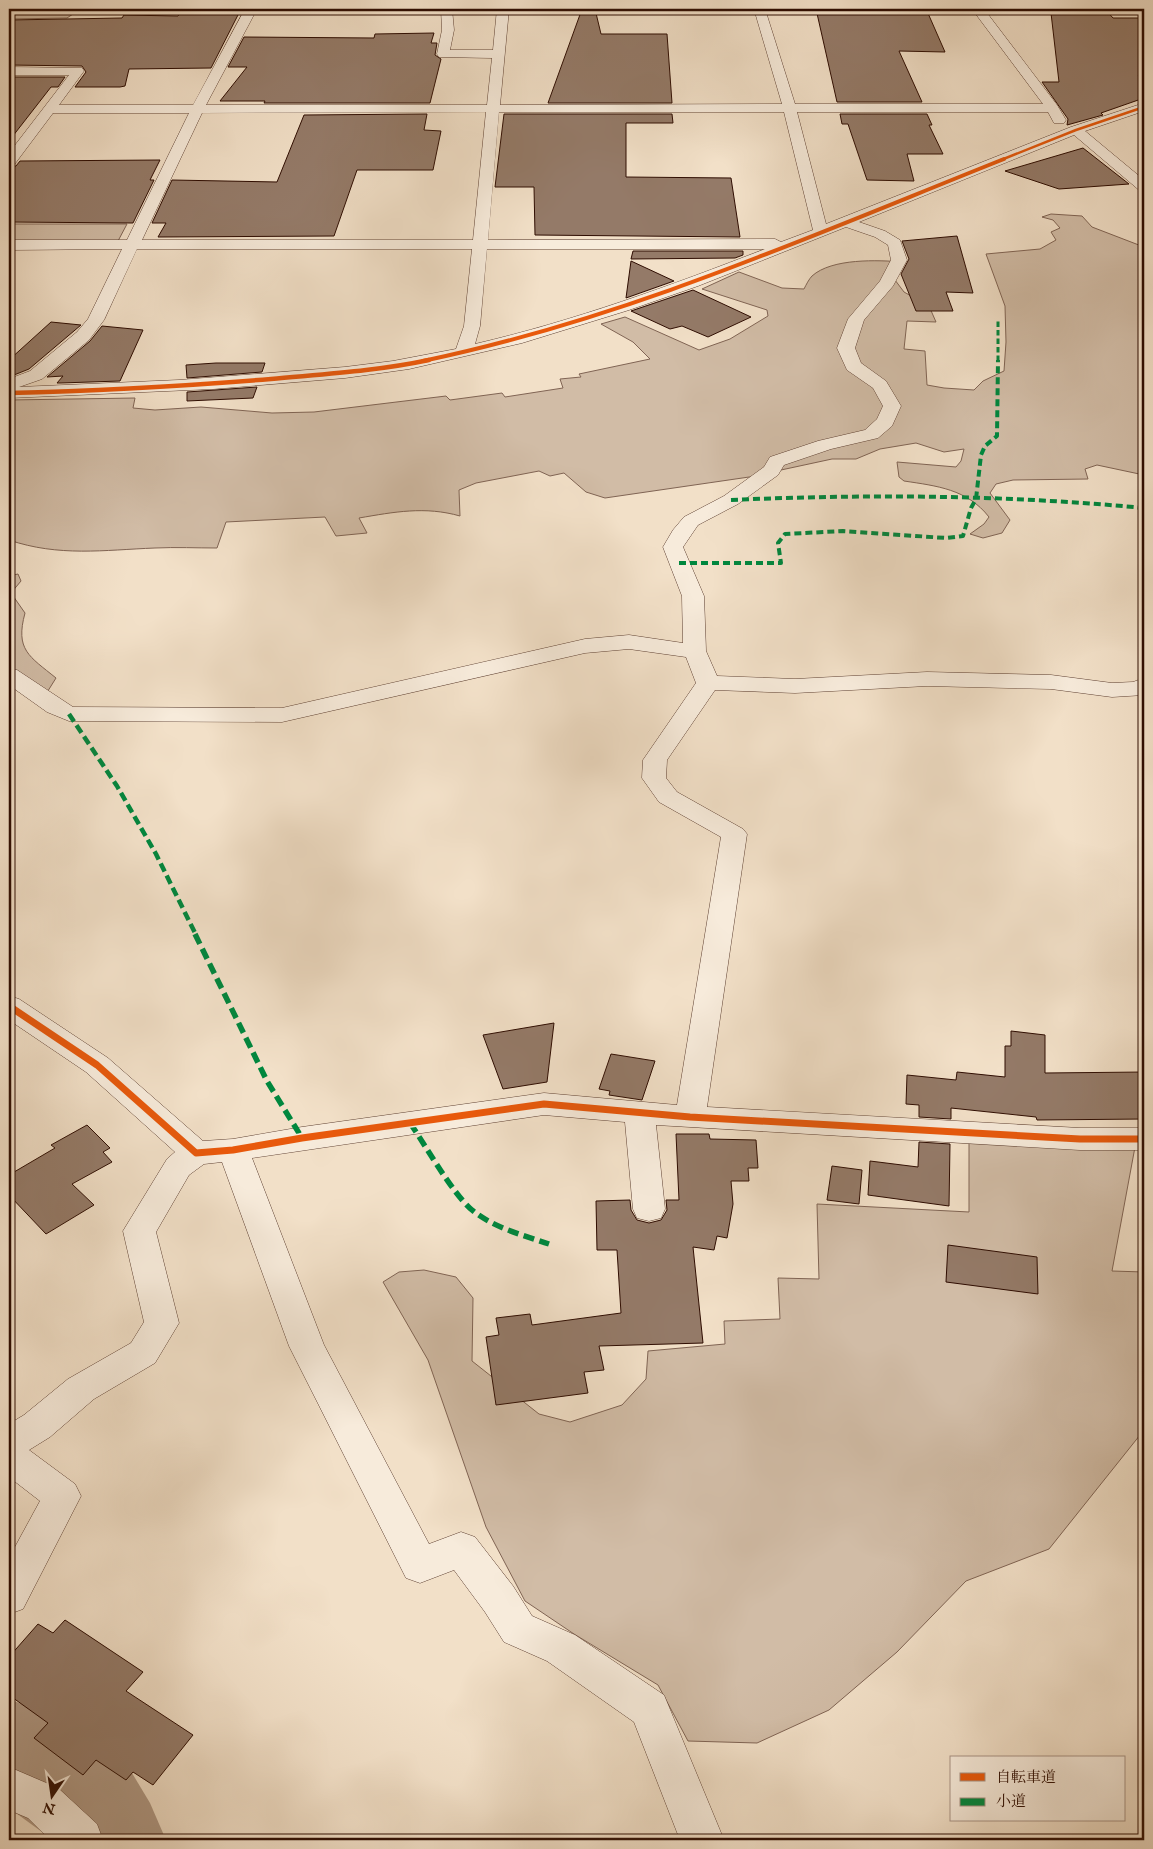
<svg xmlns="http://www.w3.org/2000/svg" width="1153" height="1849" viewBox="0 0 1153 1849" font-family="'IM FELL English','Noto Serif JP',serif">
	<style>
		.green { fill: #d1bca6; stroke: #806454 }
		.lines { fill: none; stroke-linecap: round; stroke-linejoin: round }
		.river { fill: #af9884; fill-rule: evenodd }
		.building { fill: #947a68; stroke: #2e0c01 }
		.minor-casing { stroke: #5f4133; stroke-width: 1 }
		.minor { fill: #f7ebdb; fill-rule: evenodd }
		.quiet-far3 { stroke: #00873e; stroke-width: 3; stroke-dasharray: 5.5 3; stroke-linecap: butt }
		.quiet-far2 { stroke: #00873e; stroke-width: 4; stroke-dasharray: 7 4; stroke-linecap: butt }
		.quiet-far1 { stroke: #00873e; stroke-width: 4.5; stroke-dasharray: 9 4.5; stroke-linecap: butt }
		.quiet { stroke: #00873e; stroke-width: 5.5; stroke-dasharray: 11 5.5; stroke-linecap: butt }
		.cycleway-far3-casing { stroke: #f7ebdb; stroke-width: 4 }
		.cycleway-far2-casing { stroke: #f7ebdb; stroke-width: 5.5 }
		.cycleway-far1-casing { stroke: #f7ebdb; stroke-width: 7 }
		.cycleway-casing { stroke: #f7ebdb; stroke-width: 10 }
		.cycleway-far3 { stroke: #e8590c; stroke-width: 2.5 }
		.cycleway-far2 { stroke: #e8590c; stroke-width: 4 }
		.cycleway-far1 { stroke: #e8590c; stroke-width: 4.5 }
		.cycleway { stroke: #e8590c; stroke-width: 7 }
	</style>
	<rect width="100%" height="100%" fill="#f2e0c8"/>
	<filter id="stains"><feTurbulence type="fractalNoise" baseFrequency=".004" numOctaves="4"/><feColorMatrix values="0 0 0 0 .2 0 0 0 0 .09 0 0 0 0 .02 0 0 0 .5 -.17"/></filter>
	<radialGradient id="worn" r=".72"><stop offset=".6" stop-color="#630" stop-opacity="0"/><stop offset="1" stop-color="#630" stop-opacity=".3"/></radialGradient>
	<g class="green">
		<polygon points="9,14 73,14 67,18 9,19"/>
		<path d="M1051,214l31,2 10,11 52,20v228l-47,-10 -12,4 3,10 -75,1 -17,4 -6,9 20,27 -8,13 -19,5 -13,-4 14,-10 5,-7c-22,-28 -52,-31 -85,-36l-5,-4 -2,-15 59,5 5,-6 3,-12 -20,3 -28,-9 -36,6 -24,10h-24l-51,11 -19,10 -6,-4 -151,22 -19,-6 -22,-19 -14,3 -11,-5 -63,12 -17,7 1,26c-35,-10 -66,-4 -101,2l8,15 -31,3 -11,-19 -99,5 -9,26c-20,0 -41,-1 -62,0 -51,2 -96,9 -146,-8v-140l126,-2 -2,10 22,2 46,-3 71,6 42,-1 132,-16 4,4 52,-7 3,4 58,-9 -3,-9 21,-2 -2,-3 71,-15 -17,-17 -32,-18 24,-7 74,33 31,-11 38,-23 -1,-6 -65,-21 37,-17 43,16 22,1c2,-4 5,-10 8,-13 20,-18 66,-16 91,-14l-8,18 9,12 25,14 7,16 -29,-1 -3,28 21,2 2,34 17,3 30,2 9,-9 21,-10 2,-29 -1,-36 -19,-52 54,-5 16,-9 -5,-8 9,-4 -7,-8 -11,-3z"/>
		<polygon points="9,224 127,224 118,241 108,243 9,243"/>
		<path d="M18,574l3,7 -10,12 14,20c-10,37 4,43 31,65l-10,16 -28,-17 -9,-9v-92z"/>
		<polygon points="969,1138 1135,1147 1112,1271 1144,1272 1144,1430 1049,1549 966,1581 897,1652 829,1710 757,1743 688,1741 658,1685 574,1634 525,1601 486,1527 428,1360 383,1282 399,1272 424,1270 456,1277 473,1298 472,1361 539,1414 570,1422 622,1405 646,1379 648,1351 725,1344 724,1321 780,1319 778,1278 819,1279 817,1204 969,1212"/>
	</g>
	<g class="lines">
		<polygon class="river" points="9,1699 45,1713 129,1768 150,1803 166,1840 53,1840 9,1808"/>
	</g>
	<g class="building">
		<polygon points="582,9 595,9 601,34 667,34 672,103 548,103"/>
		<polygon points="816,9 927,11 945,52 899,51 922,102 837,102"/>
		<polygon points="1057,9 1105,9 1113,18 1144,18 1144,73 1138,75 1144,82 1144,98 1101,113 1103,115 1067,125 1068,119 1042,82 1059,82 1051,13 1060,13"/>
		<polygon points="181,11 240,11 211,68 129,69 125,86 120,87 75,87 86,72 82,66 9,65 9,20 122,18 124,15 178,16"/>
		<polygon points="434,33 431,43 437,43 435,55 441,59 430,103 264,103 265,101 220,101 247,67 228,67 244,37 374,38 375,34"/>
		<polygon points="9,77 65,77 58,87 51,87 9,141"/>
		<polygon points="427,114 424,130 441,131 433,170 357,170 334,236 158,237 166,223 152,223 172,180 277,182 304,115"/>
		<polygon points="504,114 672,114 673,123 626,123 626,177 731,178 740,237 535,235 534,187 495,187"/>
		<polygon points="840,114 927,114 932,125 929,125 943,154 907,154 914,181 867,180 848,124 842,124"/>
		<polygon points="1083,148 1129,184 1059,189 1005,171"/>
		<polygon points="160,160 150,180 154,180 133,223 9,222 9,168 16,166 20,161"/>
		<polygon points="957,236 973,293 946,292 953,311 916,311 901,274 909,259 902,241"/>
		<polygon points="633,251 743,251 743,255 735,258 631,259"/>
		<polygon points="631,261 674,281 626,298"/>
		<polygon points="693,290 751,317 708,337 682,326 670,329 631,311"/>
		<polygon points="51,322 81,325 29,369 9,377 9,360"/>
		<polygon points="102,326 143,330 120,381 60,383 57,383 63,376 47,377 90,341"/>
		<polygon points="216,363 265,363 262,372 187,378 186,365"/>
		<polygon points="257,387 253,398 187,401 187,392"/>
		<polygon points="554,1023 547,1082 503,1089 483,1035"/>
		<polygon points="1011,1031 1045,1035 1045,1073 1144,1072 1144,1119 1037,1120 1036,1117 951,1108 951,1119 919,1117 919,1105 906,1104 907,1075 956,1080 957,1072 1005,1077 1005,1046 1011,1046"/>
		<polygon points="611,1054 655,1061 642,1100 609,1095 610,1091 599,1089"/>
		<polygon points="87,1125 110,1148 103,1152 112,1162 72,1184 94,1205 46,1234 9,1195 9,1175 55,1148 51,1145"/>
		<polygon points="676,1134 709,1134 710,1139 756,1140 758,1168 748,1168 749,1181 731,1181 733,1204 727,1238 717,1236 714,1250 693,1247 703,1343 599,1346 604,1370 584,1372 588,1393 496,1405 486,1337 499,1335 496,1318 530,1314 532,1325 621,1313 617,1250 597,1250 596,1201 630,1200 631,1210 637,1220 649,1223 661,1220 667,1210 666,1200 679,1200"/>
		<polygon points="919,1142 950,1144 949,1206 868,1195 870,1161 918,1167"/>
		<polygon points="832,1166 862,1170 859,1204 827,1200"/>
		<polygon points="948,1245 1037,1257 1038,1294 946,1282"/>
		<polygon points="65,1620 143,1672 126,1691 193,1735 153,1785 133,1772 126,1780 96,1760 83,1775 34,1738 48,1723 9,1695 9,1657 38,1624 53,1633"/>
	</g>
	<g class="lines">
		<defs>
			<g id="minor">
				<path d="M245,9h12l-51,96h281l5,-47 -53,-1 -2,-3 5,-24 -1,-21h11l2,21 -4,20h43l4,-41h12l-9,96 282,-1 -28,-95h11l30,95h248l-71,-95h12l73,96 9,15 -2,3h-10l-6,-11h-251l29,112 245,-97 73,-24v8l-59,20 59,49v11l-5,-1 -65,-55 -215,87 26,9 15,9 7,20 -14,26 -29,34 -9,28 6,15 25,18 15,25 -9,20 -14,12 -47,11 -47,16 -6,10 -40,29 -40,21 -15,22 21,49 2,55 11,25 78,3 132,-7 124,3 61,8 21,-1 11,-4v17l-32,2 -61,-8 -124,-3 -132,7 -80,-3 -48,70 -1,18 11,14 66,37 4,5 -40,273 373,21h64v22h-64l-424,-25 9,84 -4,9 -12,3 -12,-3 -4,-9 -8,-87 -81,-7 -292,43 72,187 105,199 32,-12 14,5 38,49 19,30 43,19 89,60 60,145h-44l-46,-118 -87,-61 -43,-19 -19,-30 -31,-42 -34,13 -14,-5 -117,-232 -67,-184 -18,2 -15,11 -33,57 23,91 -24,40 -61,36 -44,38 -21,13 46,34 6,12 -58,113 -14,5v-56l31,-57 -31,-24v-53l15,-9 44,-36 63,-36 13,-21 -21,-91 44,-72 8,-7 -89,-80 -77,-52v-24l10,3 89,59 95,83 30,-2 69,-12 242,-34 133,12 44,-268 -62,-35 -17,-24 1,-18 53,-77 -10,-26 -57,-8 -44,4 -303,69 -213,-1 -22,-9 -38,-27v-17l8,2 56,37 209,1 303,-69 44,-4 54,8 -1,-47 -19,-49 10,-17 11,-13 40,-21 40,-29 6,-10 48,-16 47,-11 12,-11 6,-13 -10,-18 -26,-18 -10,-22 11,-29 32,-38 11,-21 -3,-15 -13,-8 -29,-10 -148,59 -69,24 -107,33 -113,26 -64,9 -132,11 -204,9v-19l21,-8 47,-39 11,-13 34,-70 -113,1v-10h118l62,-127h-136l-39,52 -5,1v-13l60,-78h-60v-8l73,1 2,3 -25,34h134zM486,112l-13,128h-331l60,-127zM499,112h285l29,118 -32,12 -6,-3 -287,1zM137,249h335l-8,77 -8,23 -63,12 -48,6 -166,13 -160,7 23,-8 47,-39 15,-20zM487,249h278c-95,37 -191,72 -290,95l5,-18z"/>
				<polygon points="9,1767 58,1788 97,1824 103,1840 50,1840 28,1818 9,1810"/>
			</g>
		</defs>
		<use href="#minor" class="minor-casing"/>
		<use href="#minor" class="minor"/>
		<polyline class="quiet-far3" points="998,361 998,321"/>
		<g class="quiet-far2">
			<path d="M731,500c138,-6 276,-5 413,8"/>
			<polyline points="679,563 781,563 778,543 785,534 843,531 946,538 963,536 971,508 976,499 981,455 985,446 997,436 998,360"/>
		</g>
		<polyline class="quiet-far1" points="69,714 117,786 156,854 196,935"/>
		<g class="quiet">
			<polyline points="195,934 267,1081 302,1138"/>
			<path d="M410,1123c16,23 42,70 62,87 22,18 51,25 77,34"/>
		</g>
		<defs>
			<polyline id="cycleway-far3" points="1001,160 1076,130 1144,107"/>
			<path id="cycleway-far2" d="M423,361c202,-42 390,-126 581,-202"/>
			<path id="cycleway-far1" d="M9,393c87,-2 175,-7 262,-14 53,-5 106,-8 158,-19"/>
			<polyline id="cycleway" points="9,1006 97,1065 196,1153 233,1150 302,1138 544,1104 690,1117 1080,1139 1144,1139"/>
		</defs>
		<use href="#cycleway-far3" class="cycleway-far3-casing"/>
		<use href="#cycleway-far2" class="cycleway-far2-casing"/>
		<use href="#cycleway-far1" class="cycleway-far1-casing"/>
		<use href="#cycleway" class="cycleway-casing"/>
		<use href="#cycleway-far3" class="cycleway-far3"/>
		<use href="#cycleway-far2" class="cycleway-far2"/>
		<use href="#cycleway-far1" class="cycleway-far1"/>
		<use href="#cycleway" class="cycleway"/>
	</g>
	<rect width="1153" height="1849" fill="none" stroke="#f2e0c8" stroke-width="30"/>
	<rect x="10" y="10" width="1133" height="1829" fill="none" stroke="#2e0c01" stroke-width="2.5"/>
	<rect x="15" y="15" width="1123" height="1819" fill="none" stroke="#2e0c01"/>
	<rect x="950" y="1756" width="175" height="65" fill="#f7ebdb" stroke="#a79284"/>
	<rect x="960" y="1773" width="25" height="8" fill="#e8590c" stroke="#a79284"/>
	<text x="996" y="1782" font-size="15" fill="#2e0c01">自転車道</text>
	<rect x="960" y="1798" width="25" height="8" fill="#00873e" stroke="#a79284"/>
	<text x="996" y="1806" font-size="15" fill="#2e0c01">小道</text>
	<g transform="translate(52 1796) rotate(193)" stroke="#f7ebdb" stroke-width="4" paint-order="stroke">
	<path d="M0-4L9 19L0 12L-9 19Z" fill="#2e0c01"/>
	<text y="-8" font-size="14" font-weight="bold" text-anchor="middle" fill="#2e0c01">N</text>
	</g>
	<rect width="100%" height="100%" filter="url(#stains)"/>
	<rect width="100%" height="100%" fill="url(#worn)"/>
</svg>
